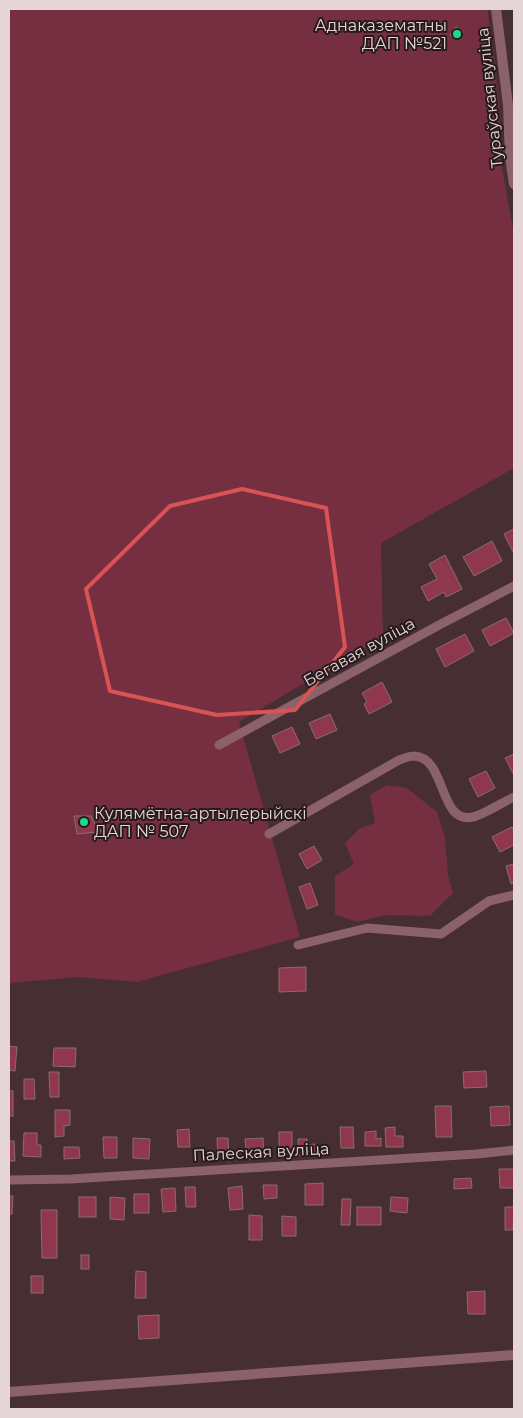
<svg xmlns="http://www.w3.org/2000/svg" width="523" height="1418" viewBox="0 0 523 1418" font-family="Montserrat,sans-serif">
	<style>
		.green { fill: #752f40 }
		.building { fill: #8f374d; stroke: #896c71 }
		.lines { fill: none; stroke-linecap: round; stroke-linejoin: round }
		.minor { stroke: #8b6269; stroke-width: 9 }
		.tertiary { stroke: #8b6269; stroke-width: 10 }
		.marked { fill: none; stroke: #da5354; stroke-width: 4; stroke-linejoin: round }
		.poi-dot { fill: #1bd988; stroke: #261a1c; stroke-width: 2 }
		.labels { text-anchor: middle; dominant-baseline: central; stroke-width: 4; stroke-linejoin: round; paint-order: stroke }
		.poi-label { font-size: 16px; fill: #e5d5d7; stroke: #261a1c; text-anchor: end }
		.street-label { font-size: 16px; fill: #e5d5d7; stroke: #261a1c }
	</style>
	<rect width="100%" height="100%" fill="#472e33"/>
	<g class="green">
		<polygon points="9,9 487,9 488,14 499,102 499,152 514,234 514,468 381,543 383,636 239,722 300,937 137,982 78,977 9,983"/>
		<polygon points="387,785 407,788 437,812 445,838 448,875 453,893 430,916 386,915 357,922 335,914 335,876 354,864 345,843 360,828 375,823 370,795"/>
	</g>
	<g class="building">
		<polygon points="456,27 463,32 457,40 450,35"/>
		<polygon points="514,529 514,554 504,534"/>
		<polygon points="492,541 502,561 474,576 463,557"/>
		<polygon points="445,555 462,589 446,597 444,592 428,601 421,587 437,579 429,564"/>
		<polygon points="506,618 514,633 490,646 482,630"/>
		<polygon points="465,634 474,651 445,667 436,649"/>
		<polygon points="382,682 392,702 369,714 364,704 367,702 362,693"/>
		<polygon points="330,714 337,730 316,739 309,723"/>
		<polygon points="292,727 300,744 280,753 272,736"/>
		<polygon points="514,754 514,775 505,758"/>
		<polygon points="486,771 495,788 478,797 469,779"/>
		<polygon points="74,816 91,816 98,830 105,829 106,831 77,834"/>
		<polygon points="512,827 514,831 514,845 500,852 492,837"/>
		<polygon points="314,846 322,860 307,869 299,854"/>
		<polygon points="514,864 514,883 511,884 506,866"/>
		<polygon points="310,883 318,905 307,909 299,887"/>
		<polygon points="306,967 306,991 279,992 279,968"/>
		<polygon points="9,1046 17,1047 15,1071 9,1070"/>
		<polygon points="54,1048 76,1048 75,1067 53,1066"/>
		<polygon points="486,1071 487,1087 464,1088 463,1072"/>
		<polygon points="49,1072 59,1072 59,1097 50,1097"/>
		<polygon points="24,1079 34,1079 35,1099 24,1099"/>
		<rect x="9" y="1091" width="4" height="25"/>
		<polygon points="435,1106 451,1106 452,1137 436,1137"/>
		<polygon points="509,1106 510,1125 491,1126 490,1107"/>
		<polygon points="55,1110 70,1110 70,1125 64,1126 64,1136 55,1137"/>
		<polygon points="340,1127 353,1127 354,1148 341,1148"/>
		<polygon points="395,1127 395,1136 403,1136 403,1147 386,1147 385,1128"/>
		<polygon points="189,1129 190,1147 178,1147 177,1130"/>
		<polygon points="376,1131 376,1139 381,1138 381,1146 365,1146 365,1132"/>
		<rect x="279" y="1132" width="13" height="22"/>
		<polygon points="24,1133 37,1133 37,1145 41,1145 41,1157 23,1156"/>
		<polygon points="103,1137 117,1137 117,1158 104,1158"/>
		<polygon points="133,1138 150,1139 149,1159 133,1158"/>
		<polygon points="217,1138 228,1138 229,1157 218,1157"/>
		<polygon points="263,1138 264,1158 247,1159 245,1139"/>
		<polygon points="298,1139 307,1139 307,1145 315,1144 316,1155 299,1156"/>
		<polygon points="9,1141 14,1141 15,1161 9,1161"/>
		<polygon points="64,1147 79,1147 80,1158 64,1159"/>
		<polygon points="499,1169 514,1169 514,1188 500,1188"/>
		<polygon points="471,1178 472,1188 454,1189 454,1179"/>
		<polygon points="323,1183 323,1205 305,1205 305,1184"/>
		<polygon points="263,1185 277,1185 277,1198 264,1199"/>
		<polygon points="242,1186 243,1209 230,1210 228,1188"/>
		<polygon points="185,1187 195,1187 196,1207 186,1207"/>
		<polygon points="175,1188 176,1211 163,1212 161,1189"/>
		<rect x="134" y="1194" width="15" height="19"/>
		<polygon points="9,1196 13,1196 12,1214 9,1214"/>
		<rect x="79" y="1197" width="17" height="20"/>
		<polygon points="110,1197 125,1198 124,1220 110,1219"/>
		<polygon points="391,1197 408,1198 407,1213 390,1211"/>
		<polygon points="342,1199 351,1199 350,1225 341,1225"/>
		<rect x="357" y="1207" width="24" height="18"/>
		<polygon points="505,1207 514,1207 513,1230 505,1230"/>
		<polygon points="41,1210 57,1210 57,1258 42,1258"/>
		<polygon points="249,1215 262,1216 262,1240 249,1240"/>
		<polygon points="282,1216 296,1217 296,1236 282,1236"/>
		<rect x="81" y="1255" width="8" height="14"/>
		<polygon points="136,1271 146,1272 146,1298 135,1298"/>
		<rect x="31" y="1276" width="12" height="17"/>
		<polygon points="485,1291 485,1314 468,1314 467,1292"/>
		<polygon points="159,1315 159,1338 139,1339 138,1316"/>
	</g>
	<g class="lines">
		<g class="minor">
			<polyline points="219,745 441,624 514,586"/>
			<path d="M269,834l130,-74c4,-1 10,-4 15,-4 33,1 24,69 59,61 10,-2 30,-15 41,-20"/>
			<polyline points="298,945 367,928 441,934 489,901 514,895"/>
			<polyline points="9,1180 71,1179 477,1154 514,1150"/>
		</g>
		<g class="tertiary">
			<polyline points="496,9 508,105 510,157 514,184"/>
			<polyline points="9,1392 514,1355"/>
		</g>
	</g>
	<path class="marked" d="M242,489l84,19 19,139 -50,63 -78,5 -107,-24 -24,-102 84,-83z"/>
	<g class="poi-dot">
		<circle cx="457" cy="34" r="5"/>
		<circle cx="84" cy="822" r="5"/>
	</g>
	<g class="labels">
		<g class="poi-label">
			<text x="447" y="25">Аднаказематны<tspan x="447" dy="18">ДАП №521</tspan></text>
			<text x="94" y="813" text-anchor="start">Кулямётна-артылерыйскі<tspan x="94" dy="18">ДАП № 507</tspan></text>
		</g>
		<g class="street-label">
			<text transform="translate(490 98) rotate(-96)">Тураўская вуліца</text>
			<text transform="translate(359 652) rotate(-29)">Бегавая вуліца</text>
			<text transform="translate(261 1152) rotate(-3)">Палеская вуліца</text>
		</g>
	</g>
	<rect width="523" height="1418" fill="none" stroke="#e5d5d7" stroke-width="20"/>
</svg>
